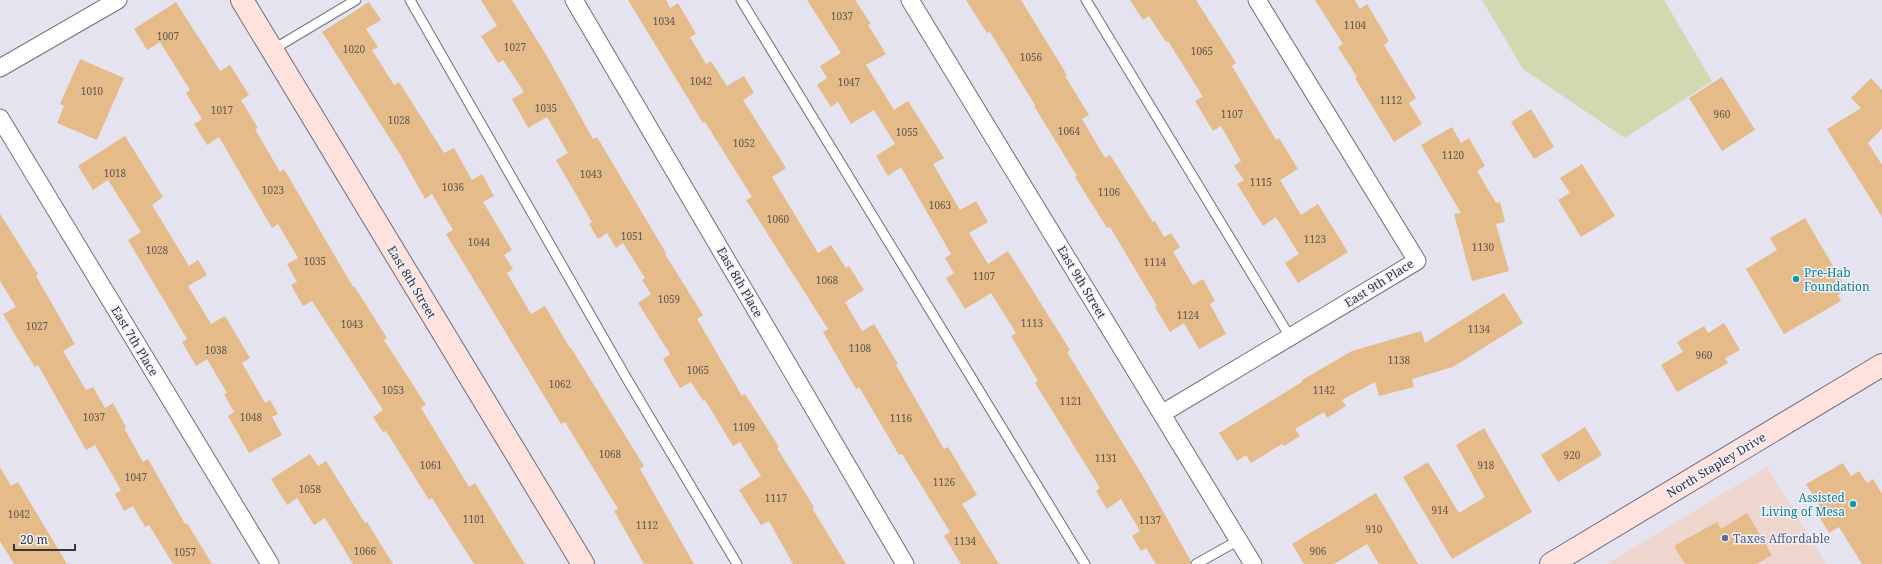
<svg xmlns="http://www.w3.org/2000/svg" width="1882" height="564" viewBox="0 0 1882 564" font-family="'Noto Serif',serif">
	<style>
		.commercial { fill: #eed5cd }
		.green { fill: #d0d9af }
		.building { fill: #e5bb8a }
		.lines { fill: none; stroke-linecap: round; stroke-linejoin: round }
		.lane-casing { stroke: #716f79; stroke-width: 11 }
		.street-casing { stroke: #716f79; stroke-width: 19 }
		.secondary-casing { stroke: #716f79; stroke-width: 24 }
		.lane { stroke: #fff; stroke-width: 9 }
		.street { stroke: #fff; stroke-width: 17 }
		.secondary { stroke: #ffe2de; stroke-width: 22 }
		.culture-dot { fill: #0f9aa8; stroke: #f2f0fc; stroke-width: 1.5 }
		.service-dot { fill: #5c6f8a; stroke: #f2f0fc; stroke-width: 1.5 }
		.labels { text-anchor: middle; dominant-baseline: central; stroke-width: 3; stroke-linejoin: round; paint-order: stroke }
		.number-label { font-size: 10px; fill: #62574e }
		.culture-label { font-size: 12px; fill: #0d838f; stroke: #f2f0fc; text-anchor: start }
		.street-label { font-size: 12px; fill: #37363a; stroke: #f2f0fc }
		.service-label { font-size: 12px; fill: #4e5e75; stroke: #f2f0fc; text-anchor: start }
	</style>
	<rect width="100%" height="100%" fill="#e5e3ef"/>
	<polygon class="commercial" points="1767,467 1826,564 1607,564"/>
	<polygon class="green" points="1482,0 1664,0 1712,81 1625,138 1523,69"/>
	<g class="building">
		<polygon points="481,0 512,0 548,58 593,139 597,137 666,253 665,254 703,315 697,319 742,396 745,394 779,447 777,448 814,507 812,508 846,564 793,564 769,521 761,525 739,490 761,476 740,442 733,446 705,400 703,401 691,382 680,388 663,359 670,354 638,303 651,294 642,280 645,278 623,243 616,248 607,233 598,239 589,224 592,222 556,160 568,153 547,117 528,128 512,99 524,92 503,60 498,63 481,36 497,26"/>
		<polygon points="628,0 666,0 670,8 678,3 696,34 690,37 706,64 711,61 727,86 744,76 754,93 743,100 786,168 772,177 818,253 831,245 846,268 849,266 864,290 845,302 862,331 874,324 898,364 896,365 944,449 948,447 977,495 962,504 999,564 961,564 944,536 950,532 902,454 899,455 859,387 856,389 823,332 828,329 746,200 752,197 705,122 703,123"/>
		<polygon points="807,0 855,0 871,24 868,25 886,54 866,65 894,110 908,101 944,158 933,164 960,210 976,201 988,222 969,233 988,264 1008,251 1070,350 1067,352 1147,483 1191,561 1190,564 1156,564 1146,548 1141,551 1132,536 1140,531 1121,499 1107,509 1096,491 1100,488 1035,383 1038,381 1011,336 1016,333 991,293 965,309 946,278 954,273 945,258 951,254 901,167 888,176 876,156 895,144 874,110 851,124 838,102 831,107 817,85 827,78 820,66 841,53"/>
		<polygon points="966,0 1021,0 1067,75 1065,76 1089,115 1082,119 1105,158 1110,155 1153,222 1155,221 1164,237 1171,233 1180,247 1173,252 1193,285 1203,279 1215,301 1210,304 1226,334 1199,349 1184,323 1170,332 1155,307 1157,306 1110,227 1107,228 1075,177 1077,176 1034,106 1035,105 990,32 987,33"/>
		<polygon points="1130,0 1196,0 1236,63 1232,66 1276,140 1279,138 1298,169 1280,180 1301,215 1318,204 1348,252 1298,283 1285,263 1299,254 1276,217 1263,226 1237,184 1244,180 1234,166 1241,161 1221,126 1213,131 1195,101 1203,97 1168,41 1166,42 1149,16 1143,20"/>
		<polygon points="1315,0 1355,0 1360,9 1367,4 1389,41 1384,45 1416,98 1409,103 1422,124 1394,142 1355,78 1357,77 1338,47 1343,44"/>
		<polygon points="176,2 220,71 230,65 249,95 241,100 258,128 255,129 280,172 284,169 353,287 354,286 387,338 384,340 426,405 421,408 469,487 475,483 525,564 474,564 432,498 429,500 386,431 383,432 373,417 383,410 312,301 303,306 291,285 297,282 287,264 298,258 278,224 272,228 219,137 207,145 194,124 202,119 186,93 190,90 160,42 147,50 134,29"/>
		<polygon points="369,2 381,20 366,29 378,47 372,50 394,85 399,82 444,153 454,148 472,180 482,174 494,196 483,202 512,250 504,255 513,269 507,273 531,314 545,306 570,348 571,348 644,466 640,469 694,564 644,564 614,511 618,509 565,422 561,424 446,234 453,230 432,194 425,199 401,156 322,32"/>
		<polygon points="80,59 124,78 97,140 57,123 64,106 60,104"/>
		<polygon points="1722,77 1755,130 1722,151 1689,98"/>
		<polygon points="1871,78 1882,90 1882,129 1868,143 1882,165 1882,217 1827,129 1861,108 1851,98"/>
		<polygon points="1531,109 1554,147 1534,159 1511,122"/>
		<polygon points="1452,127 1461,143 1469,138 1485,166 1477,171 1496,203 1500,202 1505,222 1496,224 1509,271 1472,281 1454,214 1461,213 1421,145"/>
		<polygon points="125,136 163,197 152,205 189,266 198,260 207,275 188,286 211,324 225,316 250,358 242,363 265,403 270,400 278,414 272,417 282,435 249,453 228,416 234,412 224,394 227,393 207,359 196,366 182,342 187,339 128,240 141,232 108,180 93,190 78,166"/>
		<polygon points="1582,164 1615,216 1581,237 1558,200 1570,193 1560,178"/>
		<polygon points="0,214 38,274 36,276 75,344 63,351 86,390 93,387 105,408 113,403 126,427 124,428 143,462 148,459 185,524 187,523 212,564 173,564 149,525 145,527 133,506 124,511 115,494 121,490 95,445 86,450 38,365 35,367 17,338 3,314 16,307 0,281"/>
		<polygon points="1805,218 1847,290 1838,295 1841,301 1784,334 1746,269 1777,250 1770,238"/>
		<polygon points="1504,293 1523,323 1453,367 1412,379 1414,387 1379,396 1375,382 1342,400 1346,406 1327,418 1324,412 1295,429 1300,436 1284,446 1282,444 1251,463 1246,455 1237,461 1219,433 1302,382 1302,380 1352,351 1421,331 1425,343"/>
		<polygon points="1724,323 1740,350 1725,358 1728,363 1677,392 1661,365 1683,352 1677,342 1704,326 1708,333"/>
		<polygon points="1585,427 1602,455 1558,482 1541,455"/>
		<polygon points="1484,428 1532,512 1452,559 1403,477 1428,462 1459,513 1485,497 1456,445"/>
		<polygon points="310,454 318,466 326,461 365,523 367,522 393,564 353,564 325,518 314,525 297,498 287,505 271,479"/>
		<polygon points="1843,463 1851,476 1859,471 1867,483 1873,479 1882,494 1882,564 1862,564 1839,527 1829,533 1820,518 1825,515 1806,484"/>
		<polygon points="0,467 11,486 18,482 67,564 14,564 0,541"/>
		<polygon points="1376,493 1418,564 1379,564 1367,544 1334,564 1304,564 1292,544"/>
		<polygon points="1747,513 1772,555 1757,564 1685,564 1674,546 1717,522 1721,529"/>
	</g>
	<g class="lines">
		<defs>
			<g id="lane">
				<polyline points="410,0 627,379 737,564"/>
				<polyline points="741,0 1085,564"/>
				<polyline points="1086,0 1290,337"/>
				<polyline points="272,50 356,0"/>
				<polyline points="1196,564 1239,540"/>
			</g>
			<g id="street">
				<polyline points="574,0 905,564"/>
				<polyline points="910,0 1253,564"/>
				<polyline points="0,68 118,0"/>
				<polyline points="0,118 270,564"/>
				<polyline points="1163,413 1417,261 1257,0"/>
			</g>
			<g id="secondary">
				<polyline points="242,0 583,564"/>
				<polyline points="1551,564 1882,365"/>
			</g>
		</defs>
		<use href="#lane" class="lane-casing"/>
		<use href="#street" class="street-casing"/>
		<use href="#secondary" class="secondary-casing"/>
		<use href="#lane" class="lane"/>
		<use href="#street" class="street"/>
		<use href="#secondary" class="secondary"/>
	</g>
	<g class="culture-dot">
		<circle cx="1796" cy="279" r="4"/>
		<circle cx="1853" cy="504" r="4"/>
	</g>
	<circle class="service-dot" cx="1725" cy="538" r="4"/>
	<g class="labels">
		<g class="number-label">
			<text x="842" y="16">1037</text>
			<text x="664" y="21">1034</text>
			<text x="1355" y="25">1104</text>
			<text x="168" y="36">1007</text>
			<text x="515" y="47">1027</text>
			<text x="354" y="49">1020</text>
			<text x="1202" y="51">1065</text>
			<text x="1031" y="57">1056</text>
			<text x="701" y="81">1042</text>
			<text x="849" y="82">1047</text>
			<text x="92" y="91">1010</text>
			<text x="1391" y="100">1112</text>
			<text x="546" y="108">1035</text>
			<text x="222" y="110">1017</text>
			<text x="1232" y="114">1107</text>
			<text x="1722" y="114">960</text>
			<text x="399" y="120">1028</text>
			<text x="1069" y="131">1064</text>
			<text x="907" y="132">1055</text>
			<text x="744" y="143">1052</text>
			<text x="1453" y="155">1120</text>
			<text x="115" y="173">1018</text>
			<text x="591" y="174">1043</text>
			<text x="1261" y="182">1115</text>
			<text x="453" y="187">1036</text>
			<text x="273" y="190">1023</text>
			<text x="1109" y="192">1106</text>
			<text x="940" y="205">1063</text>
			<text x="778" y="219">1060</text>
			<text x="632" y="236">1051</text>
			<text x="1315" y="239">1123</text>
			<text x="479" y="242">1044</text>
			<text x="1483" y="247">1130</text>
			<text x="157" y="250">1028</text>
			<text x="315" y="261">1035</text>
			<text x="1155" y="262">1114</text>
			<text x="984" y="276">1107</text>
			<text x="827" y="280">1068</text>
			<text x="669" y="299">1059</text>
			<text x="1188" y="315">1124</text>
			<text x="1032" y="323">1113</text>
			<text x="352" y="324">1043</text>
			<text x="37" y="326">1027</text>
			<text x="1479" y="329">1134</text>
			<text x="860" y="348">1108</text>
			<text x="216" y="350">1038</text>
			<text x="1704" y="355">960</text>
			<text x="1399" y="360">1138</text>
			<text x="698" y="370">1065</text>
			<text x="560" y="384">1062</text>
			<text x="393" y="390">1053</text>
			<text x="1324" y="390">1142</text>
			<text x="1071" y="401">1121</text>
			<text x="94" y="417">1037</text>
			<text x="251" y="417">1048</text>
			<text x="901" y="418">1116</text>
			<text x="744" y="427">1109</text>
			<text x="610" y="454">1068</text>
			<text x="1572" y="455">920</text>
			<text x="1106" y="458">1131</text>
			<text x="431" y="465">1061</text>
			<text x="1486" y="465">918</text>
			<text x="136" y="477">1047</text>
			<text x="944" y="482">1126</text>
			<text x="310" y="489">1058</text>
			<text x="776" y="498">1117</text>
			<text x="1440" y="510">914</text>
			<text x="19" y="514">1042</text>
			<text x="474" y="519">1101</text>
			<text x="1150" y="520">1137</text>
			<text x="647" y="525">1112</text>
			<text x="1374" y="529">910</text>
			<text x="965" y="541">1134</text>
			<text x="365" y="551">1066</text>
			<text x="1318" y="551">906</text>
			<text x="185" y="552">1057</text>
		</g>
		<g class="culture-label">
			<text x="1804" y="272">Pre-Hab<tspan x="1804" dy="14">Foundation</tspan></text>
			<text x="1845" y="497" text-anchor="end">Assisted<tspan x="1845" dy="14">Living of Mesa</tspan></text>
		</g>
		<g class="street-label">
			<text transform="translate(412 282) rotate(59)">East 8th Street</text>
			<text transform="translate(740 282) rotate(60)">East 8th Place</text>
			<text transform="translate(1082 282) rotate(59)">East 9th Street</text>
			<text transform="translate(1379 283) rotate(-32)">East 9th Place</text>
			<text transform="translate(135 341) rotate(59)">East 7th Place</text>
			<text transform="translate(1716 465) rotate(-31)">North Stapley Drive</text>
		</g>
		<g class="service-label">
			<text x="1733" y="538">Taxes Affordable</text>
		</g>
	</g>
	<path d="M14 544v6h61v-6" fill="none" stroke="#37363a" stroke-width="2"/>
	<text x="20" y="544" font-size="12" fill="#37363a" stroke="#f2f0fc" stroke-width="3" paint-order="stroke">20 m</text>
</svg>
